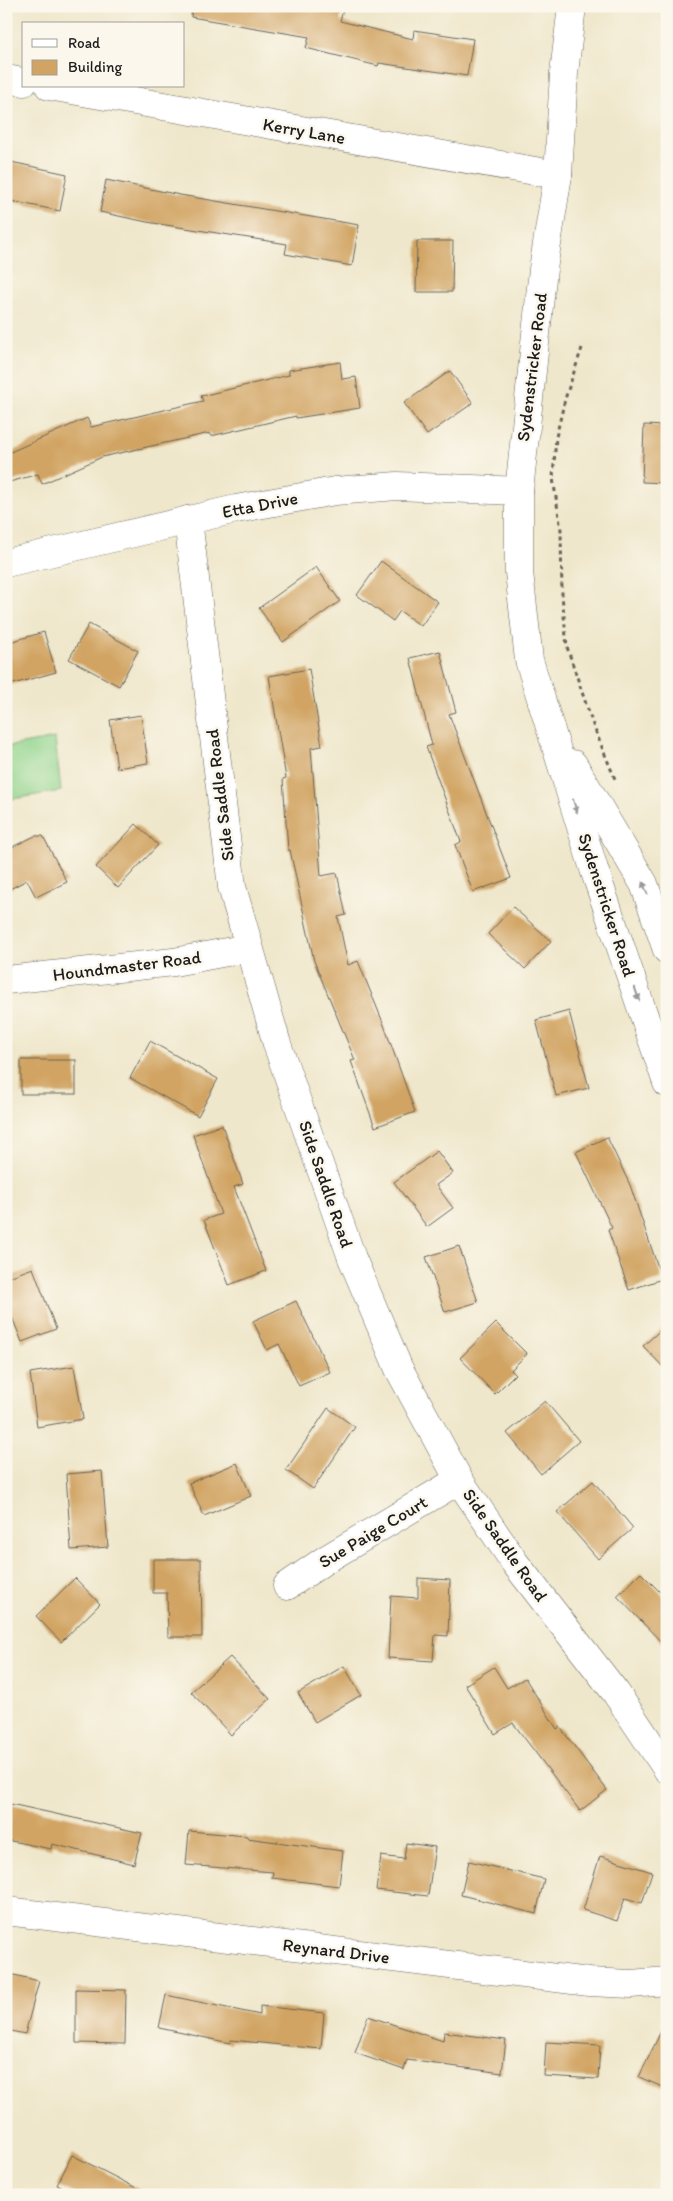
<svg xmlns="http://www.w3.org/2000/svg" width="673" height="2201" viewBox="0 0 673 2201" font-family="Itim,sans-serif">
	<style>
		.green { fill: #91d48c; stroke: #567854 }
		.building { fill: #d1a463 }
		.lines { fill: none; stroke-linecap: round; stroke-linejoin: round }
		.street-casing { stroke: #666359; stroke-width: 29 }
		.secondary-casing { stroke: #666359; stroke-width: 29 }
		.path { stroke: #666359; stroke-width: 3; stroke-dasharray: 4 4; stroke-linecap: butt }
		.street { stroke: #fff; stroke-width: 28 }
		.secondary { stroke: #fff; stroke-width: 28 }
		.oneway { fill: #999 }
		.labels { text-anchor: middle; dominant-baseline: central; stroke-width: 5; stroke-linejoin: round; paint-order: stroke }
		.street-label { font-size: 18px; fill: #1c1c1c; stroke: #fbf7ec }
	</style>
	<rect width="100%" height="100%" fill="#fbf7ec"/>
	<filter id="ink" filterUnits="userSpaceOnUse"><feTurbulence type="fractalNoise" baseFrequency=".02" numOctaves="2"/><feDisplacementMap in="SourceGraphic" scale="10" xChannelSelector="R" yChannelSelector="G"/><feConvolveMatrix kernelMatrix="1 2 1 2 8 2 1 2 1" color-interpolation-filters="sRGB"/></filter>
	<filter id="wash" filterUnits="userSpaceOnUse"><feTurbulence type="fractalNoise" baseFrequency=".0096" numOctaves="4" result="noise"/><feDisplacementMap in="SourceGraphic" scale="20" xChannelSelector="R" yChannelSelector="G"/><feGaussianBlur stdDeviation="1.12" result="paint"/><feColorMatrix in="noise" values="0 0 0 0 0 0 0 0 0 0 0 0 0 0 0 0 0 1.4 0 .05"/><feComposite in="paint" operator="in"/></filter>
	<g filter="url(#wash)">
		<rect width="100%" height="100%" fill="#efe7cb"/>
		<polygon class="green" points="55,738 61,791 6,800 6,747"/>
		<g id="blocks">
			<g class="building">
				<polygon points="192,6 344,6 340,21 413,39 414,30 473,39 467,76 379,63 378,66 306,48 309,37 191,17"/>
				<polygon points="11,162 67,174 60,211 6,200 6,186"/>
				<polygon points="106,180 180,195 359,225 352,266 285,254 287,244 147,222 100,212"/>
				<polygon points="417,241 453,241 452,292 416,292"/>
				<polygon points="340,362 342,379 356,377 360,408 296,418 296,416 211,436 210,433 102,457 42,484 38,474 6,483 6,454 87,418 91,427 203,401 201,396 289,375 289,370"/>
				<polygon points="450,371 473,403 427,435 404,403"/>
				<polygon points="644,425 667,426 667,483 642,482"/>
				<polygon points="381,561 438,602 421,626 400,611 393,621 357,595"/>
				<polygon points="316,567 340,601 283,642 259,608"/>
				<polygon points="89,624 138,651 119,686 69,659"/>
				<polygon points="44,632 56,672 6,686 6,643"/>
				<polygon points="440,651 456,712 449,714 511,878 473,892 455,845 461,842 426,747 432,745 410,658"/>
				<polygon points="309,669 322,746 311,748 321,876 337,873 346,915 338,917 348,965 358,961 384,1025 415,1112 375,1127 351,1061 355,1060 314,961 290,850 288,850 283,779 286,778 269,676"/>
				<polygon points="141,715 148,763 117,768 110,720"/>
				<polygon points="136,824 158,845 118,888 96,867"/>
				<polygon points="35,836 43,836 67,882 36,897 27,880 6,891 6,850"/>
				<polygon points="513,907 551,941 525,969 488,934"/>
				<polygon points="569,1011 589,1088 556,1096 536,1020"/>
				<polygon points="150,1041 218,1079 198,1116 130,1078"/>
				<rect x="21" y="1060" width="55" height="34"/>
				<polygon points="222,1125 243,1184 234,1187 266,1271 229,1285 204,1220 221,1214 193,1135"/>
				<polygon points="607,1137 630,1185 662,1279 629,1290 608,1230 612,1228 576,1152"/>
				<polygon points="437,1151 453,1173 436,1185 453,1208 427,1227 394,1182"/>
				<polygon points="459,1246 478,1302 445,1312 426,1257"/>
				<polygon points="33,1268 56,1329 22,1342 6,1302 6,1278"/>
				<polygon points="296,1301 330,1372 299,1386 279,1344 267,1350 253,1321"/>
				<polygon points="496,1323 527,1354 511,1370 515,1374 495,1394 460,1358"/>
				<polygon points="667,1324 667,1371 643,1346"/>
				<polygon points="74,1366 83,1419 37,1427 30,1373"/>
				<polygon points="545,1401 579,1441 541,1474 507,1433"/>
				<polygon points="328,1408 355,1427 313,1489 286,1470"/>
				<polygon points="237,1463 251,1496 204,1516 189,1483"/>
				<polygon points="102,1471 108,1547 71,1550 66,1474"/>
				<polygon points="593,1481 633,1528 598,1559 557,1512"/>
				<polygon points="153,1559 201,1559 202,1637 168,1637 167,1593 153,1593"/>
				<polygon points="641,1573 667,1599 667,1648 617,1596"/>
				<polygon points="75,1578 100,1604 61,1642 36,1616"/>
				<polygon points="418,1578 450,1580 448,1636 435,1635 433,1661 388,1658 391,1596 418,1598"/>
				<polygon points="230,1657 270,1699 231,1735 191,1692"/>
				<polygon points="344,1666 361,1695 315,1722 298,1693"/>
				<polygon points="494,1667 507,1688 525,1678 557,1729 560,1727 607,1790 580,1811 513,1723 495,1734 465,1685"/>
				<polygon points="6,1803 142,1833 134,1864 52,1844 51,1849 6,1840"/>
				<polygon points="189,1831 247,1836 247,1838 343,1851 339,1886 272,1878 273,1872 186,1865"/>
				<polygon points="406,1843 435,1847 428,1896 376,1890 381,1856 404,1859"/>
				<polygon points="600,1856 652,1872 642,1903 625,1898 617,1921 583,1910"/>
				<polygon points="469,1861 544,1879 536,1914 461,1895"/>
				<polygon points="6,1973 39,1981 25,2034 6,2030"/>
				<polygon points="76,1989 126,1990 125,2044 76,2043"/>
				<polygon points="166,1995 260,2015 260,2006 324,2013 321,2049 231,2040 230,2043 159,2028"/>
				<polygon points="368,2016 443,2041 444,2032 506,2040 502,2073 407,2060 404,2070 355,2053"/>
				<polygon points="667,2019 667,2089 639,2077"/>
				<polygon points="546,2042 600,2045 598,2079 544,2076"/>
				<polygon points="72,2155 150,2195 77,2195 57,2185"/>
			</g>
		</g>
	</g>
	<g filter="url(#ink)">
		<use href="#blocks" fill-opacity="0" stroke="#666359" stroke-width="1"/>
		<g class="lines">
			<defs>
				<g id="street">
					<polyline points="6,79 24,82"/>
					<polyline points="49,86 558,175"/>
					<polyline points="188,520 232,887 277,1044 352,1258 399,1369 459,1480 515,1563 616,1693 667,1769"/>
					<polyline points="6,563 236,509 335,491 397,486 519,491"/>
					<polyline points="6,980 174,962 248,948"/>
					<polyline points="287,1586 325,1560 459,1480"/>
					<polyline points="6,1911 589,1982 631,1984 667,1981"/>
				</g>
				<g id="secondary">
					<polyline points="572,6 564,73 558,175 543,269 519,491 519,572 529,660 594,869 667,1083"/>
					<polyline points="573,764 644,884 667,950"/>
				</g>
			</defs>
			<use href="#street" class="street-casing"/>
			<use href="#secondary" class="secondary-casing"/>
			<polyline class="path" points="582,348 565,399 556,437 553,478 561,530 562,595 567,647 593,725 615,779"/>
			<use href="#street" class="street"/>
			<use href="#secondary" class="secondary"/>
		</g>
		<defs><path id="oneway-solid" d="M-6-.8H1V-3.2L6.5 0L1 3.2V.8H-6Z" transform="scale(1.25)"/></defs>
		<g class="oneway">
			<use href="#oneway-solid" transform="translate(575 806) rotate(73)"/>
			<use href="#oneway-solid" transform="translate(645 888) rotate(-112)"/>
			<use href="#oneway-solid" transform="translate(637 994) rotate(71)"/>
		</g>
	</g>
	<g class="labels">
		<g class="street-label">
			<text transform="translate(304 131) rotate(10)">Kerry Lane</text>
			<text transform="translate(532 367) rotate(-83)">Sydenstricker Road</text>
			<text transform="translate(260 505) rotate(-11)">Etta Drive</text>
			<text transform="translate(220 795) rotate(-97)">Side Saddle Road</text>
			<text transform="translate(607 905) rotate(72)">Sydenstricker Road</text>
			<text transform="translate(127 966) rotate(-7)">Houndmaster Road</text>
			<text transform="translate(326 1184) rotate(71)">Side Saddle Road</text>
			<text transform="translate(373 1532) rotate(-31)">Sue Paige Court</text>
			<text transform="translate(505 1545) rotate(55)">Side Saddle Road</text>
			<text transform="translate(336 1951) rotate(7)">Reynard Drive</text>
		</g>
	</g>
	<rect width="673" height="2201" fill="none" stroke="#fbf7ec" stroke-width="25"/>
	<rect x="22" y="22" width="162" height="65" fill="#fbf7ec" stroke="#a29f99"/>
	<rect x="32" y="39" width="25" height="8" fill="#ffffff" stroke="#a29f99"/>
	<text x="68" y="48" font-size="15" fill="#1c1c1c">Road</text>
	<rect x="32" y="60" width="25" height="15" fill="#d1a463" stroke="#a29f99"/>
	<text x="68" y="72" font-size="15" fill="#1c1c1c">Building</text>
</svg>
